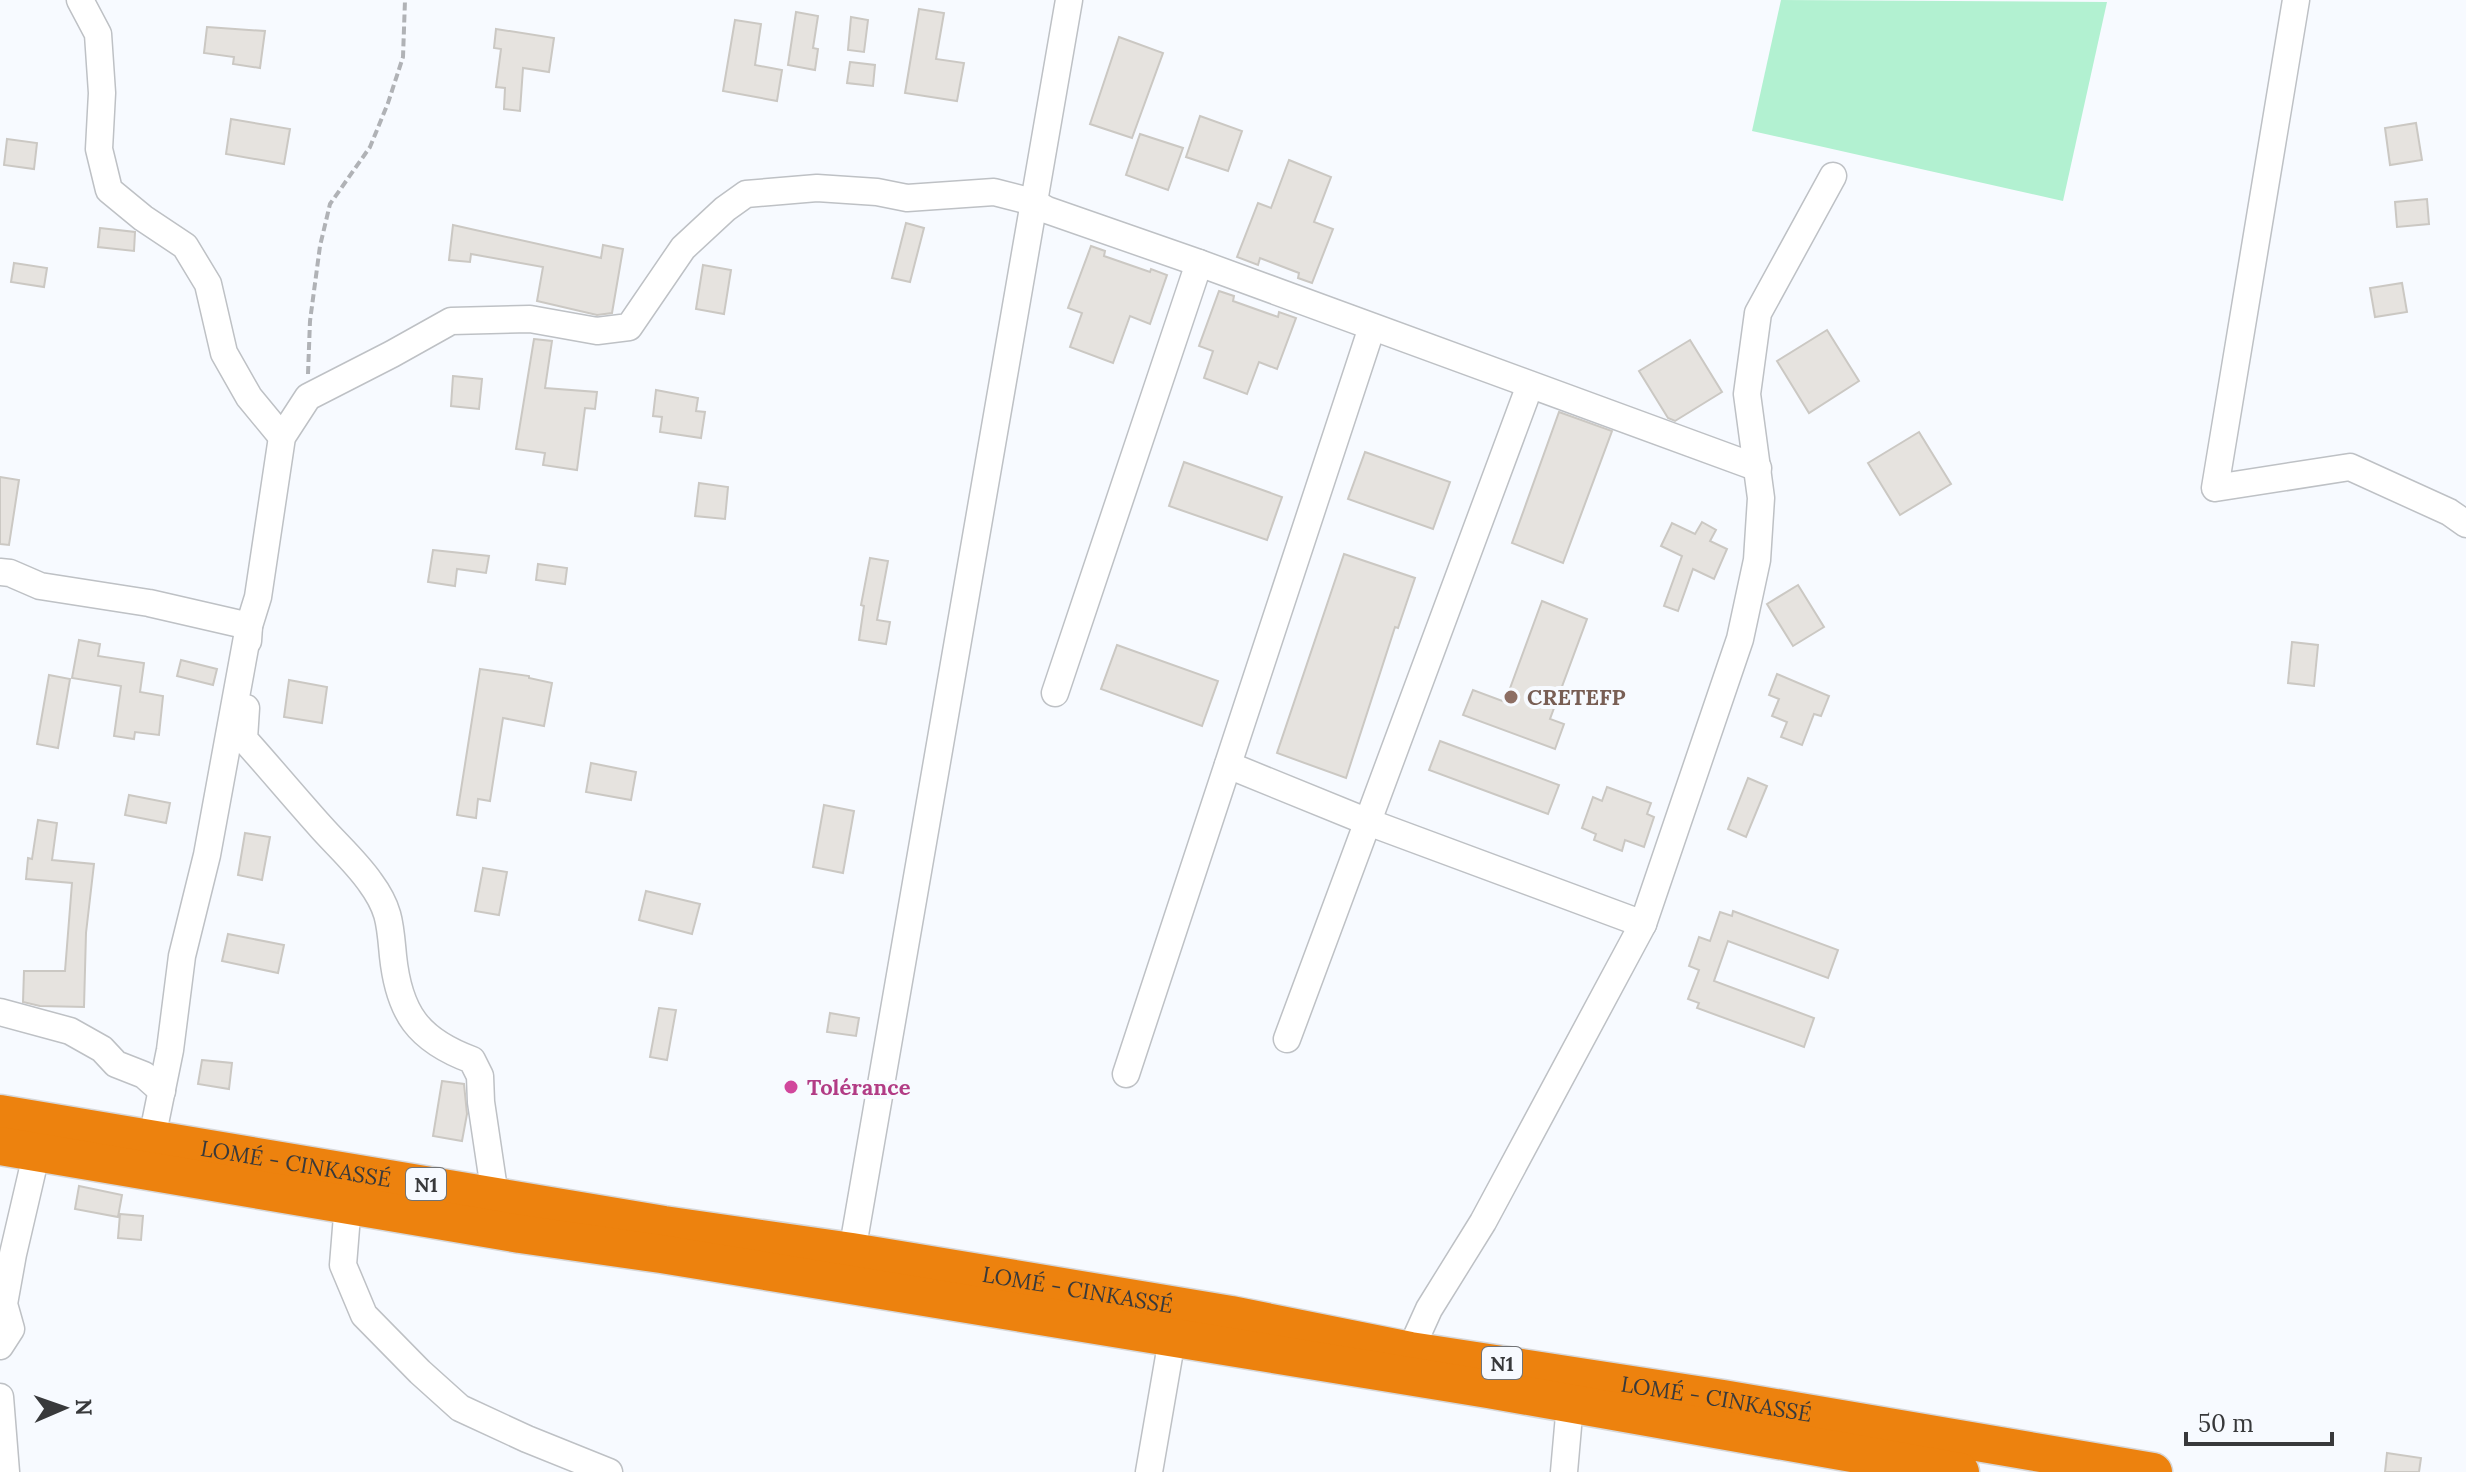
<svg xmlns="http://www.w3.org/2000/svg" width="2466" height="1472" viewBox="0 0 2466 1472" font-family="Lora,serif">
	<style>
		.green { fill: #b2f1d1 }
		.building { fill: #e6e3df; stroke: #cbc8c3; stroke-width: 2 }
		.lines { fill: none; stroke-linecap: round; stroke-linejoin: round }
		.minor-casing { stroke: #bec1c5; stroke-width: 29 }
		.highway-casing { stroke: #d7d7d8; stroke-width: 41 }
		.path { stroke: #b0b2b6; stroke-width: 4; stroke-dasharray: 8 4; stroke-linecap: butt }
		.minor { stroke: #fff; stroke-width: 26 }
		.highway { stroke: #ed820e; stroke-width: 38 }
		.education-dot { fill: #8d6e63; stroke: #f7faff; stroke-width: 3 }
		.hotel-dot { fill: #d1479c; stroke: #f7faff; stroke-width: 3 }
		.labels { text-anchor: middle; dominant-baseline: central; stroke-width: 8; stroke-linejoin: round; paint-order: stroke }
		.shield { fill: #f7faff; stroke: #717376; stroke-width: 2 }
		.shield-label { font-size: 20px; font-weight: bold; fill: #38393b }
		.education-label { font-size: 22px; font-weight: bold; fill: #785e54; stroke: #f7faff; text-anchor: start }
		.hotel-label { font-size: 22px; font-weight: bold; fill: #b23c85; stroke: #f7faff; text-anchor: start }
		.street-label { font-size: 22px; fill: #38393b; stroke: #f7faff }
	</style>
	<rect width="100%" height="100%" fill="#f7faff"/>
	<polygon class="green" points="1781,0 2107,2 2063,201 1752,131"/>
	<g class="building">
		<polygon points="919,9 944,13 936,59 964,63 957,101 905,93"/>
		<polygon points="796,12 818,16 813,48 818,49 815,70 788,65"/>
		<polygon points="851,17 868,20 864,52 848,50"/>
		<polygon points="735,20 761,24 755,65 782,70 777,101 723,91"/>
		<polygon points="207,27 265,31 260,68 233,64 234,57 204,53"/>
		<polygon points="496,29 554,38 549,72 523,68 520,111 504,109 505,88 496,87 501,49 494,48"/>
		<polygon points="1119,37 1163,53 1132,138 1090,124"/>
		<polygon points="850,62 875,65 873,86 847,83"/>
		<polygon points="1200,116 1242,131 1228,171 1186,157"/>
		<polygon points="231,119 290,129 284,164 226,154"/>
		<polygon points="2416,123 2422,160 2390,165 2385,128"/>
		<polygon points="1140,134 1183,148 1168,190 1126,175"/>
		<polygon points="7,139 37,143 34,169 4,165"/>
		<polygon points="1289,160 1331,177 1314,222 1333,229 1312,283 1298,278 1299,273 1260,258 1258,265 1237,257 1258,203 1271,208"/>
		<polygon points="2427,199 2429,224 2397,227 2395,202"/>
		<polygon points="906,223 924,228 910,282 892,278"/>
		<polygon points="453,225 601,258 603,245 623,249 612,313 597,315 537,301 543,267 471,254 470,262 449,260"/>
		<polygon points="100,228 135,232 134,251 98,247"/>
		<polygon points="1091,246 1105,251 1104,256 1150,272 1151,269 1167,275 1150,324 1130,316 1113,363 1070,347 1082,313 1068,308"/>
		<polygon points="14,263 47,268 44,287 11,282"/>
		<polygon points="703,265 731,270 724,314 696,309"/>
		<polygon points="2402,283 2407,312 2375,317 2370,288"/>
		<polygon points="1219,291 1234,296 1233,301 1278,317 1279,312 1296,318 1277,369 1259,362 1247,394 1204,378 1213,351 1199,346"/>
		<polygon points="1827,330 1859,381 1809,413 1777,361"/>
		<polygon points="534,339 552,341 545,388 597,392 595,409 585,408 577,470 543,465 545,453 516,449"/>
		<polygon points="1690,340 1722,392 1675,421 1668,418 1639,371"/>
		<polygon points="453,376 482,379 479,409 451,406"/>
		<polygon points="656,390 698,398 696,411 705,412 701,438 660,432 662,417 653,416"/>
		<polygon points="1559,412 1612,431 1563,563 1512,543"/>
		<polygon points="1919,432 1951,484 1900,515 1868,463"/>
		<polygon points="1365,452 1450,482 1433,529 1348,499"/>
		<polygon points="1184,462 1282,497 1267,540 1169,506"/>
		<polygon points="0,477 19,480 9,545 0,544"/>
		<polygon points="699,483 728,487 725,519 695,516"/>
		<polygon points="1702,522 1716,530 1710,541 1727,549 1714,579 1693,569 1678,611 1664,606 1682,556 1661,546 1672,523 1695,534"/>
		<polygon points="433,550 489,556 486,573 457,569 455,586 428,582"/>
		<polygon points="1344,554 1415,578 1398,628 1395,627 1346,778 1277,753"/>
		<polygon points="870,558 888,561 877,620 890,622 886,644 859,640 864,606 861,605"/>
		<polygon points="538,564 567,568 565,584 536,580"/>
		<polygon points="1798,585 1824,627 1793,646 1767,604"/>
		<polygon points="1542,601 1587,619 1550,719 1564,724 1555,749 1463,715 1473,690 1505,702"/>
		<polygon points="79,640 100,644 98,656 144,663 140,692 163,696 159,735 135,732 134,739 114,736 121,686 72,678"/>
		<polygon points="2292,642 2318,645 2314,686 2288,683"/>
		<polygon points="1117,645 1218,681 1202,726 1101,689"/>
		<polygon points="181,660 217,669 213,685 177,676"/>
		<polygon points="480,669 529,676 529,678 552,683 544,726 503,718 490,801 478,799 476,818 457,815"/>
		<polygon points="1777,674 1829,696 1821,716 1814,714 1802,745 1781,737 1787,722 1772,716 1779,699 1769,695"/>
		<polygon points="49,675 70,679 58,748 37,744"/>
		<polygon points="289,680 327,687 322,723 284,717"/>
		<polygon points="1440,741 1559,785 1548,814 1429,770"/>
		<polygon points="591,763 636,772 631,800 586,792"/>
		<polygon points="1748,778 1767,786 1746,837 1728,829"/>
		<polygon points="1607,787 1651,803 1647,814 1654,817 1644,847 1625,840 1622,851 1594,840 1596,834 1582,828 1593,797 1602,801"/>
		<polygon points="129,795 170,803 166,823 125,815"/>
		<polygon points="824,805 854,811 843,873 813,867"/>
		<polygon points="38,820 57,823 52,860 94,864 86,933 84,1007 40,1006 23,1002 24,971 65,971 72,883 26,879 28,858 32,859"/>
		<polygon points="245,833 270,837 262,880 238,875"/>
		<polygon points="483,868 507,872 499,915 475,911"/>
		<polygon points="646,891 700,904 692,934 639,920"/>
		<polygon points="1733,911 1838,950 1828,978 1728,941 1714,981 1814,1018 1804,1047 1697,1008 1699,1003 1688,999 1699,970 1689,966 1699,937 1710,941 1720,912 1732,916"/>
		<polygon points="228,934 284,945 278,973 222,961"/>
		<polygon points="659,1008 676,1010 667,1060 650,1057"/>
		<polygon points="830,1013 859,1018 856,1036 827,1032"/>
		<polygon points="202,1060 232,1063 229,1089 198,1084"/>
		<polygon points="442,1081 464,1084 467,1114 462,1141 433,1136"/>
		<polygon points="79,1186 122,1195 118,1217 75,1209"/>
		<polygon points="120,1214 143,1216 141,1240 118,1238"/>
		<polygon points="2387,1453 2421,1458 2419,1472 2385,1472"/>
	</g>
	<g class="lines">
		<defs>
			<g id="minor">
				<polyline points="80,0 98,34 102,93 99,149 109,190 143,218 185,246 208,284 224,353 249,397 282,437"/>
				<polyline points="2296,0 2215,488 2350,467 2449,512 2466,524"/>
				<polyline points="0,572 10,573 40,586 149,603 249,626 248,641"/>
				<polyline points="1055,693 1199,263"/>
				<path d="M246,708l-2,31c26,29 51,59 77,88 16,18 35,35 49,55 20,27 20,42 23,74 6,57 25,84 79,104l8,16 1,26 14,94"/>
				<polyline points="1228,765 1368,822 1643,924"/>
				<polyline points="0,1012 70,1031 102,1049 116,1064 144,1075 162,1091"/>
				<polyline points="1287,1039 1530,385"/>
				<polyline points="1126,1074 1372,327"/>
				<polyline points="152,1138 170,1050 182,956 207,855 249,626 258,597 282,437 308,397 392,354 451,321 530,319 597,331 629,327 683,248 725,209 746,194 817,188 877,192 907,198 994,192 1033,202 1047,210 1199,263 1758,468"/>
				<polyline points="349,1191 343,1265 364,1315 420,1372 460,1408 527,1439 609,1472"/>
				<polyline points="852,1252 1069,0"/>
				<polyline points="0,1346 11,1329 4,1304 13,1254 37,1151"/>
				<polyline points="1410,1351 1429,1309 1483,1222 1643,924 1740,639 1757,560 1761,498 1747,394 1758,313 1833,176"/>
				<polyline points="0,1397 6,1472"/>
				<polyline points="1149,1472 1172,1339"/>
				<polyline points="1564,1472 1570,1404"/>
			</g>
			<g id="highway">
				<path id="s1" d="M0,1114l664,111 188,27 379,63 179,36 313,48 430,73"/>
				<polyline points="0,1146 520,1234 661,1254 1488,1389 1960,1472"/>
			</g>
		</defs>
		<use href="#minor" class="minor-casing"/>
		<use href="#highway" class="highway-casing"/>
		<polyline class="path" points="308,374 310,321 320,246 330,204 370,147 388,103 403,57 405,0"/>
		<use href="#minor" class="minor"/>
		<use href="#highway" class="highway"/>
	</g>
	<circle class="education-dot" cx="1511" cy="697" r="8"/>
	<circle class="hotel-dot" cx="791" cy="1087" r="8"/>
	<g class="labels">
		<g class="shield">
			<rect x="406" y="1168" width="40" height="32" rx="6"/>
			<rect x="1482" y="1347" width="40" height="32" rx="6"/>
		</g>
		<g class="shield-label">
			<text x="426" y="1184">N1</text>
			<text x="1502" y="1363">N1</text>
		</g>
		<g class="education-label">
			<text x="1527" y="697">CRETEFP</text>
		</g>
		<g class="hotel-label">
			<text x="807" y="1087">Tolérance</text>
		</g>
		<g class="street-label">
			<text stroke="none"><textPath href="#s1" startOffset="300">LOMÉ - CINKASSÉ</textPath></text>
			<text stroke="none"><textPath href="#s1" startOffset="1092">LOMÉ - CINKASSÉ</textPath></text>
			<text stroke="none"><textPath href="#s1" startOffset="1740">LOMÉ - CINKASSÉ</textPath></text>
		</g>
	</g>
	<g transform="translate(64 1408) rotate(88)" stroke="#f7faff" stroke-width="6" paint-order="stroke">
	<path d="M0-6L14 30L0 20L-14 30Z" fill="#38393b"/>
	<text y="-12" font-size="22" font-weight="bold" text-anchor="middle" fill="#38393b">N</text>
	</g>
	<path d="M2186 1432v12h146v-12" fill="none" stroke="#38393b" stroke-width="4"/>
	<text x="2198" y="1432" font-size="24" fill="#38393b" stroke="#f7faff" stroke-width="6" paint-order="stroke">50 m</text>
</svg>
